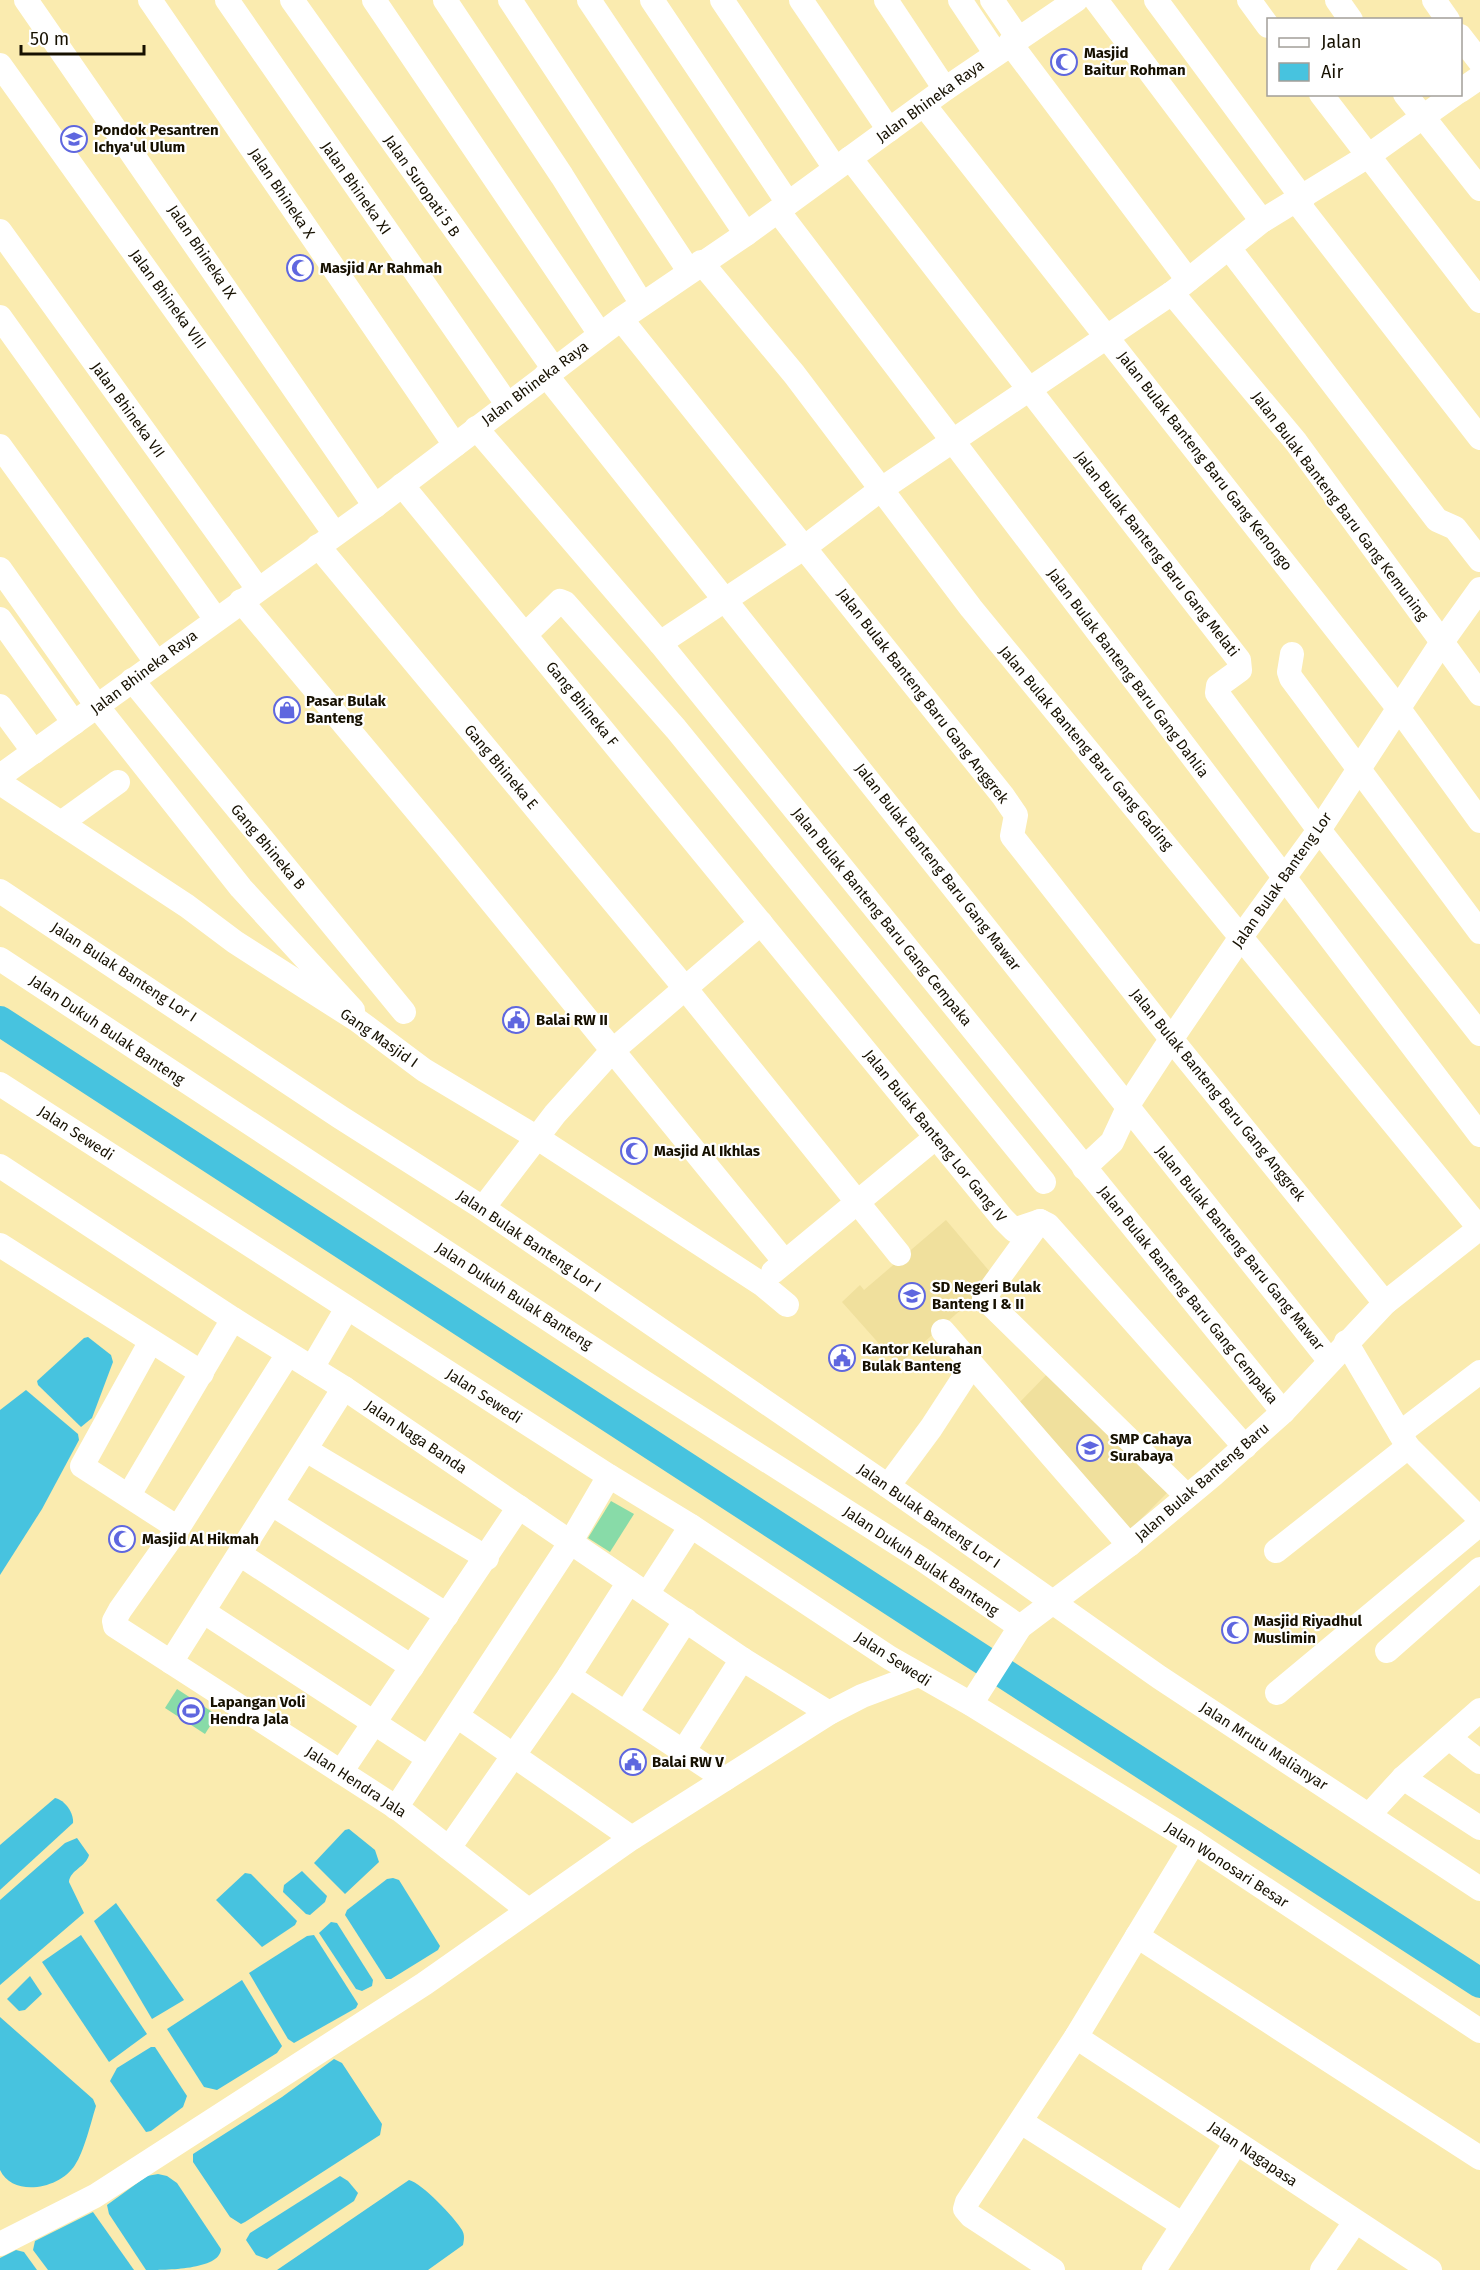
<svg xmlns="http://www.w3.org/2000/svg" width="1480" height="2270" viewBox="0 0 1480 2270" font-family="'Fira Sans',sans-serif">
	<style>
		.built { fill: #f0e09d }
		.green { fill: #88dba8 }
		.water { fill: #47c3df }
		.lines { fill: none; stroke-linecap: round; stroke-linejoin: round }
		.river { stroke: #47c3df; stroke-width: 30 }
		.minor { stroke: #fff; stroke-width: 24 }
		.labels { text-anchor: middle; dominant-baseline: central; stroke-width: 4.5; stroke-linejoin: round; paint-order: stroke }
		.poi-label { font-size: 15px; font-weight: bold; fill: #161000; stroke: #fff; text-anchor: start }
		.street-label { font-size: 15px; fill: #161000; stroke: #fff }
	</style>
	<rect width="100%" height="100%" fill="#faebaf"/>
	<g class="built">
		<polygon points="946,1220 996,1279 898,1365 842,1302 860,1285 864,1290"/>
		<polygon points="1053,1368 1175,1485 1124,1536 1012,1410"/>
	</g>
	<g class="green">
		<polygon points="611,1501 634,1514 610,1552 588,1538"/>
		<polygon points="177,1689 217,1715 205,1734 165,1708"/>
	</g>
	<g class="water">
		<polygon points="88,1337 111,1355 113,1362 92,1418 81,1427 38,1385 37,1381 84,1338"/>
		<polygon points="26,1390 78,1434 79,1440 42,1509 0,1575 0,1410"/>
		<path d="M55,1798c10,2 19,15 18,25l-73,67v-45z"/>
		<polygon points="349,1829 375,1850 379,1862 345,1894 314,1863 345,1830"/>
		<path d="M77,1838l12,17c-3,12 -19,15 -20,27l15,31 -84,72v-85l65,-57z"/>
		<polygon points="302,1871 327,1896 325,1902 310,1915 306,1914 283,1892 284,1885"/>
		<polygon points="245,1873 251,1874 297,1921 295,1925 262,1947 216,1900"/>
		<polygon points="393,1878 399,1880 440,1946 438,1950 391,1979 386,1979 345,1915 347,1910 387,1879"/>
		<polygon points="116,1903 184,2000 152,2019 94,1921"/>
		<polygon points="331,1922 337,1923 373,1980 372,1986 362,1991 356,1989 319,1933"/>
		<polygon points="81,1935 147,2034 109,2062 42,1962"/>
		<polygon points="314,1935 358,2004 356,2008 294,2043 288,2039 249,1973 307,1936"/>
		<polygon points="30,1976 42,1994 25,2010 19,2011 7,1999"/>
		<polygon points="242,1980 282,2046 277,2053 217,2090 204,2087 167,2029"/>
		<path d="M0,2017l93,82 3,7c-5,16 -12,46 -21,59 -15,24 -62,33 -75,5z"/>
		<polygon points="151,2047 155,2047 187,2096 183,2107 151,2131 146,2132 110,2081 117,2068"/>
		<polygon points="334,2059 342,2063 382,2124 380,2135 245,2222 241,2224 230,2217 193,2162 193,2154 282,2097"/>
		<path d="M158,2174l9,2 10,7 44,66c-1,21 -56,21 -75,21l-37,-56 -2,-9 40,-29z"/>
		<polygon points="340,2176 348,2181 358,2193 354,2201 267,2259 256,2255 246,2240 250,2233"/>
		<path d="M409,2180c13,3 46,38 53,50 3,5 2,10 1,15l-35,25h-151z"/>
		<polygon points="93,2212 134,2270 48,2270 33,2250 35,2241"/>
		<polygon points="16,2250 24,2252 37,2270 0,2270 0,2258"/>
	</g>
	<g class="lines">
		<polyline class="river" points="0,1021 1480,1983"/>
		<g class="minor">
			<polyline points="26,0 375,506"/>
			<polyline points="150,0 455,445"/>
			<polyline points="227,0 507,404"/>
			<polyline points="292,0 554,369"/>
			<polyline points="374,0 600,334"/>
			<polyline points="445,0 562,176 642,304"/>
			<polyline points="510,0 689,271"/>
			<polyline points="589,0 746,234"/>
			<polyline points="652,0 788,203"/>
			<polyline points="722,0 835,168"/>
			<polyline points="801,0 889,130"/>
			<polyline points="886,0 945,89"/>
			<polyline points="960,0 996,54"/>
			<polyline points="992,0 1018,38"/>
			<polyline points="1096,0 1262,221"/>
			<polyline points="1156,0 1303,199"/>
			<polyline points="1249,0 1268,26"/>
			<polyline points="1337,0 1351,20"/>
			<polyline points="1434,0 1448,20"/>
			<polyline points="1460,36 1480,62"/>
			<polyline points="1010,43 1188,280"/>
			<polyline points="0,65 335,534"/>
			<polyline points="1460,91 1480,77"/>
			<polyline points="1321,94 1480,301"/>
			<polyline points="1405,94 1480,189"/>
			<polyline points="924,105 1399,709 1480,821"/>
			<polyline points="850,158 1239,660 1240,670 1218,686 1217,693 1319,830 1480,1034"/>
			<polyline points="1297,202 1480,438"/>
			<polyline points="778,211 1480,1135"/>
			<polyline points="0,231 258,589"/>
			<polyline points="1229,248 1437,520 1455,528 1480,560"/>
			<polyline points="701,262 794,374 971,608 1480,1229"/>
			<polyline points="1172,293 1296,442 1480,694"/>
			<polyline points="0,317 215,618"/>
			<polyline points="621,319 1003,796 1016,815 1012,836 1172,1040 1385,1303"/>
			<polyline points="546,375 1329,1360"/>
			<polyline points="476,428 660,643 1283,1412"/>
			<polyline points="0,446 156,662"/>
			<polyline points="402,485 1003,1219 1014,1230 1040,1221 1048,1225 1245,1447"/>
			<polyline points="318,546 685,988 899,1254"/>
			<polyline points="0,569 97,706 241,888 353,1010"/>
			<polyline points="241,601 446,846 785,1262"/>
			<polyline points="0,619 74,723"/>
			<polyline points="525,635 560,601 565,603 676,729 1044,1182"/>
			<polyline points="660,643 805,547 880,490 1172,293 1262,221 1368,156 1455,94"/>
			<polyline points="1292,654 1289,672 1291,678 1480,932"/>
			<polyline points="132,680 404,1012"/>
			<polyline points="0,706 34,752"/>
			<polyline points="0,776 375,506 621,319 746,234 945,89 1076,0"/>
			<polyline points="0,783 187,906 235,942 357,1020 424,1070 536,1137 763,1285 787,1305"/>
			<polyline points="61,823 118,782"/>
			<polyline points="0,891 340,1117 483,1208 888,1486 1159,1677 1480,1889"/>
			<polyline points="0,959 639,1379 923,1560 1020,1627"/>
			<polyline points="0,1084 609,1476 691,1526 890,1658 971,1704 1194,1842 1480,2031"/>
			<polyline points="0,1166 233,1319 344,1388 742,1659 829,1713"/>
			<polyline points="1084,1168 1112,1142 1132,1099 1164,1050 1241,937 1319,830 1442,642 1480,589"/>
			<polyline points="483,1208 555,1114 611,1052 761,923"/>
			<polyline points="1040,1221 984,1298 1187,1496"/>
			<polyline points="0,1245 202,1373"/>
			<polyline points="773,1272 935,1138"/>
			<polyline points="943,1331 1129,1545"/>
			<polyline points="151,1341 82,1466 178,1528"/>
			<polyline points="1346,1342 1408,1447 1480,1519"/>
			<polyline points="288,1354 178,1528 120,1610 114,1621 115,1626 400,1810 528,1910"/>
			<polyline points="312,1368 347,1308"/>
			<polyline points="1400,1433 1480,1372"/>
			<polyline points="306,1450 487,1558"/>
			<polyline points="888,1486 931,1428 972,1365"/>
			<polyline points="129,1495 233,1319"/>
			<polyline points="272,1504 447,1615"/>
			<polyline points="1276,1551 1408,1447"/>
			<polyline points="241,1555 412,1667"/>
			<polyline points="647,1594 691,1526"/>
			<polyline points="204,1612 428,1758"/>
			<polyline points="1387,1651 1480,1569"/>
			<polyline points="171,1662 344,1388"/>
			<polyline points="569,1676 725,1779"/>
			<polyline points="1277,1693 1480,1524"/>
			<polyline points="971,1704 1020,1627 1129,1545 1213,1475 1283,1412 1385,1303 1480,1228"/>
			<polyline points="626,1713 686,1620"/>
			<polyline points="457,1716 632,1838"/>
			<polyline points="1449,1738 1480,1762"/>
			<polyline points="683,1752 742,1659"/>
			<polyline points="341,1772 519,1507"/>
			<polyline points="1403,1778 1480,1828"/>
			<polyline points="396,1808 570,1543 609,1476"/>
			<polyline points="1369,1815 1403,1778 1480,1710"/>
			<polyline points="449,1848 569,1676 629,1582"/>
			<polyline points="1137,1936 1480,2158"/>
			<polyline points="1076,2037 1430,2270"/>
			<polyline points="1021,2122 1183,2225"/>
			<polyline points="0,2244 95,2196 424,1984 632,1838 829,1713 862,1696 918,1675"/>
			<polyline points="1053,2270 971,2216 965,2209 967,2202 1076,2037 1194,1842"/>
			<polyline points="1154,2270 1236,2143"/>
			<polyline points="1322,2270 1355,2222"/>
		</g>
	</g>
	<defs>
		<symbol id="mosque-ring" viewBox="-11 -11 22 22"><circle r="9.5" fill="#fff" stroke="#5f67df" stroke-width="1.5"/><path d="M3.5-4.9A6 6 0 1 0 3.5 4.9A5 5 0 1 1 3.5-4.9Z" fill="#5f67df"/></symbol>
		<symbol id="school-ring" viewBox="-11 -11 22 22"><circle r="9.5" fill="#fff" stroke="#5f67df" stroke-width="1.5"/><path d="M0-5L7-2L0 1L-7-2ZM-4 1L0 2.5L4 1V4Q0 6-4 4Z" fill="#5f67df"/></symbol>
		<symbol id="shop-ring" viewBox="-11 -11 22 22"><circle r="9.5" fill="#fff" stroke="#5f67df" stroke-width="1.5"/><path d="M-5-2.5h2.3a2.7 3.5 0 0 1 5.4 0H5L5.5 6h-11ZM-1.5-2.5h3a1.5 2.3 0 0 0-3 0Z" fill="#5f67df"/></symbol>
		<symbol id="civic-ring" viewBox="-11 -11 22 22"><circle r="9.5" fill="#fff" stroke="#5f67df" stroke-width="1.5"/><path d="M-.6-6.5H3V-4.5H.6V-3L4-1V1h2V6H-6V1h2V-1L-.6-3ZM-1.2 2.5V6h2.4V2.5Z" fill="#5f67df"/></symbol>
		<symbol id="stadium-ring" viewBox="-11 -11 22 22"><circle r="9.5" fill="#fff" stroke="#5f67df" stroke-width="1.5"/><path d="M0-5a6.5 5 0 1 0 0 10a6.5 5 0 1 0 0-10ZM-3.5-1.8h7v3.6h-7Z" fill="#5f67df"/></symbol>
	</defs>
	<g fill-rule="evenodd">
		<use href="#mosque-ring" x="1049" y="47" width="30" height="30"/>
		<use href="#school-ring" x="59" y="124" width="30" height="30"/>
		<use href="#mosque-ring" x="285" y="253" width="30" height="30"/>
		<use href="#shop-ring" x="272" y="695" width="30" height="30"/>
		<use href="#civic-ring" x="501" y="1005" width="30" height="30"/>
		<use href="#mosque-ring" x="619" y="1136" width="30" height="30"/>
		<use href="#school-ring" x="897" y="1281" width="30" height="30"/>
		<use href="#civic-ring" x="827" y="1343" width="30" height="30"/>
		<use href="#school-ring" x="1075" y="1433" width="30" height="30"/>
		<use href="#mosque-ring" x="107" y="1524" width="30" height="30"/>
		<use href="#mosque-ring" x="1220" y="1615" width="30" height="30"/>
		<use href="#stadium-ring" x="176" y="1696" width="30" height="30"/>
		<use href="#civic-ring" x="618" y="1747" width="30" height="30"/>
	</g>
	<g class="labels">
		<g class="poi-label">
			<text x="1084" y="53">Masjid<tspan x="1084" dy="17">Baitur Rohman</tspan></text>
			<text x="94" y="130">Pondok Pesantren<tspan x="94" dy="17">Ichya'ul Ulum</tspan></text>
			<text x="320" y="268">Masjid Ar Rahmah</text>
			<text x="306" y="701">Pasar Bulak<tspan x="306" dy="17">Banteng</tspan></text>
			<text x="536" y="1020">Balai RW II</text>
			<text x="654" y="1151">Masjid Al Ikhlas</text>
			<text x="932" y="1287">SD Negeri Bulak<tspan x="932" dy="17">Banteng I &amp; II</tspan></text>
			<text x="862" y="1349">Kantor Kelurahan<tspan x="862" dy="17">Bulak Banteng</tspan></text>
			<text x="1110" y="1439">SMP Cahaya<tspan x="1110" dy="17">Surabaya</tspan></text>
			<text x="142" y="1539">Masjid Al Hikmah</text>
			<text x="1254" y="1621">Masjid Riyadhul<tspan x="1254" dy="17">Muslimin</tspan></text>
			<text x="210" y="1702">Lapangan Voli<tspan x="210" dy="17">Hendra Jala</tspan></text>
			<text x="652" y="1762">Balai RW V</text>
		</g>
		<g class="street-label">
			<text transform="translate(930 101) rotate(-36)">Jalan Bhineka Raya</text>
			<text transform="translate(422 186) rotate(55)">Jalan Suropati 5 B</text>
			<text transform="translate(356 188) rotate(55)">Jalan Bhineka XI</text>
			<text transform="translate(282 193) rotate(56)">Jalan Bhineka X</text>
			<text transform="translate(202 252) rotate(56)">Jalan Bhineka IX</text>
			<text transform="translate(168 299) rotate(54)">Jalan Bhineka VIII</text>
			<text transform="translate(535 383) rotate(-37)">Jalan Bhineka Raya</text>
			<text transform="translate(128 410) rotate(54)">Jalan Bhineka VII</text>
			<text transform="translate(1205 461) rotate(52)">Jalan Bulak Banteng Baru Gang Kenongo</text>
			<text transform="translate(1340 506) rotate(53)">Jalan Bulak Banteng Baru Gang Kemuning</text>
			<text transform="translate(1157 554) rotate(52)">Jalan Bulak Banteng Baru Gang Melati</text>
			<text transform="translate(144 672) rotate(-37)">Jalan Bhineka Raya</text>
			<text transform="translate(1128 673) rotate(53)">Jalan Bulak Banteng Baru Gang Dahlia</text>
			<text transform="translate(923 696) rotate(52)">Jalan Bulak Banteng Baru Gang Anggrek</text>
			<text transform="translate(582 704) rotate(51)">Gang Bhineka F</text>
			<text transform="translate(1086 748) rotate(50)">Jalan Bulak Banteng Baru Gang Gading</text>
			<text transform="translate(501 767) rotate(50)">Gang Bhineka E</text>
			<text transform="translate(268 847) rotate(50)">Gang Bhineka B</text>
			<text transform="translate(938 867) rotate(52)">Jalan Bulak Banteng Baru Gang Mawar</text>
			<text transform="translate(1282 880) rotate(-55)">Jalan Bulak Banteng Lor</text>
			<text transform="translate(882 917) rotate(51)">Jalan Bulak Banteng Baru Gang Cempaka</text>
			<text transform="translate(124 972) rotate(33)">Jalan Bulak Banteng Lor I</text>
			<text transform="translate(107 1030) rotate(34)">Jalan Dukuh Bulak Banteng</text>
			<text transform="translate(379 1038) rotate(35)">Gang Masjid I</text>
			<text transform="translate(1218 1095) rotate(51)">Jalan Bulak Banteng Baru Gang Anggrek</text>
			<text transform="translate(76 1133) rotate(33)">Jalan Sewedi</text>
			<text transform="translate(935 1136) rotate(51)">Jalan Bulak Banteng Lor Gang IV</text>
			<text transform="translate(529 1241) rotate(34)">Jalan Bulak Banteng Lor I</text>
			<text transform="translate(1240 1248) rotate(51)">Jalan Bulak Banteng Baru Gang Mawar</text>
			<text transform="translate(1188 1295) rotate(51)">Jalan Bulak Banteng Baru Gang Cempaka</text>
			<text transform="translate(514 1296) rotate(33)">Jalan Dukuh Bulak Banteng</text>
			<text transform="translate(484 1396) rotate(33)">Jalan Sewedi</text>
			<text transform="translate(416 1437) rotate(34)">Jalan Naga Banda</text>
			<text transform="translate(1202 1482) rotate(-41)">Jalan Bulak Banteng Baru</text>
			<text transform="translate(929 1516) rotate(35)">Jalan Bulak Banteng Lor I</text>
			<text transform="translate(921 1561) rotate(34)">Jalan Dukuh Bulak Banteng</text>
			<text transform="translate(893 1659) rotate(33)">Jalan Sewedi</text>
			<text transform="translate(1264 1746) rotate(33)">Jalan Mrutu Malianyar</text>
			<text transform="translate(356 1782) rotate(33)">Jalan Hendra Jala</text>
			<text transform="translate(1227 1865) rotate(33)">Jalan Wonosari Besar</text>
			<text transform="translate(1253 2154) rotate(34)">Jalan Nagapasa</text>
		</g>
	</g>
	<rect x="1267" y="18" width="195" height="78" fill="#ffffff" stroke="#a29f99" stroke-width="1.5"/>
	<rect x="1279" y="38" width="30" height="9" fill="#ffffff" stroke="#a29f99" stroke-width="1.5"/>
	<text x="1321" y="48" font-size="18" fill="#161000">Jalan</text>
	<rect x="1279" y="63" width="30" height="18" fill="#47c3df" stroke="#a29f99" stroke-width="1.5"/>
	<text x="1321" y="78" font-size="18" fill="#161000">Air</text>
	<path d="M21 45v9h123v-9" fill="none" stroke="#161000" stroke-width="3"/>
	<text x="30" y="45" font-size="18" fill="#161000" stroke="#ffffff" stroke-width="4.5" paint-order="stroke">50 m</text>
</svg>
